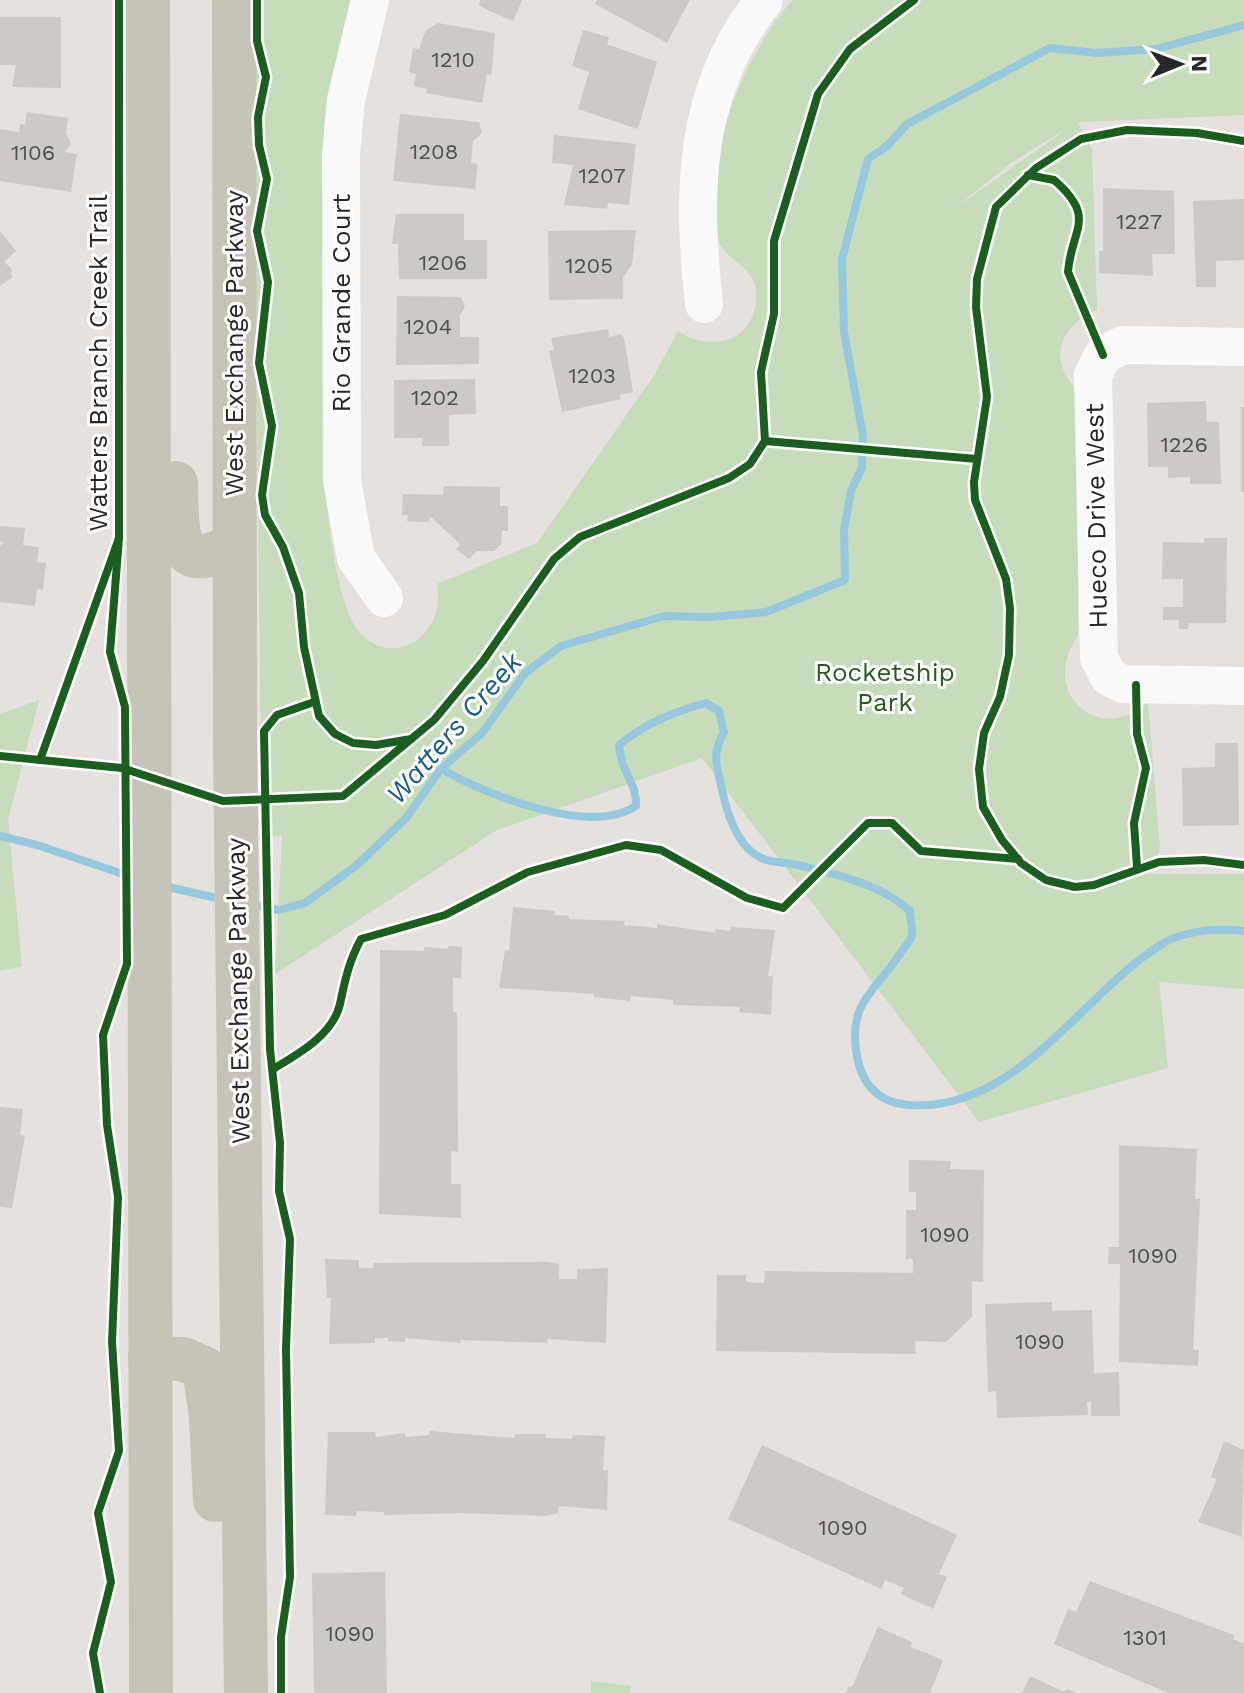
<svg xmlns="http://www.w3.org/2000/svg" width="1244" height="1693" viewBox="0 0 1244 1693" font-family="'Work Sans',sans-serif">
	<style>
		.green { fill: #c6dcba; fill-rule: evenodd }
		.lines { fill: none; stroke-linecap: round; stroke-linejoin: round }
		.stream { stroke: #98c8de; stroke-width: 8 }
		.building { fill: #cccac7 }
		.minor { stroke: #fbfafa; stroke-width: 38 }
		.major { stroke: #c6c3b9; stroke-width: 44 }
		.cycleway-casing { stroke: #fff; stroke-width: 13 }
		.cycleway { stroke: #1b5e20; stroke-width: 8 }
		.labels { text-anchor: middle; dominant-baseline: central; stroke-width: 6; stroke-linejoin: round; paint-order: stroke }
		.number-label { font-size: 22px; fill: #515050 }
		.street-label { font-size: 26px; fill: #272727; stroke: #fff }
		.park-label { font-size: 26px; fill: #2a5a21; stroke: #fff }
		.water-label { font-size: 28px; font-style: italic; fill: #1d5c85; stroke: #fff }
	</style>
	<rect width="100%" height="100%" fill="#e4e1de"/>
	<g class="green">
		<path d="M252,0h102l-30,125v352c3,36 12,123 33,152 33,43 90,8 80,-45l100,-41 118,-169 23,-43c30,21 73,13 78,-29 5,-37 -31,-38 -38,-64 -19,-72 26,-186 75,-238h451v115l-166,7 14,28 5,160c-23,9 -42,29 -35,56 3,11 12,18 16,29v241c-40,55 20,112 70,66l12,147 -11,25h95v115l-85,-7 9,86 -189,54 -277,-364 -205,72 -222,144 7,-138 -20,-1zM1061,132v1l-104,74 51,-42z"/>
		<polygon points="39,700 8,820 22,967 0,970 0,714"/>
		<polygon points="591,1681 631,1686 630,1693 591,1693"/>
	</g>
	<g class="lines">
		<g class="stream">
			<path d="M441,769c45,25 148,68 195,37 1,-25 -15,-32 -17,-61 27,-22 54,-33 87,-42l13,8 5,21c-13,23 -7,33 -2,58 5,23 16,57 39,68 10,5 25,4 37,7 38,9 83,19 112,46 0,7 3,17 2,24 -1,5 -7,11 -10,16 -23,37 -53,49 -46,99 4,31 19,52 52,55 109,8 172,-110 254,-161 21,-14 58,-16 82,-13"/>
			<polyline points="0,836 37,845 135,878"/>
			<polyline points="164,886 225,900"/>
			<polyline points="250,904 279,910 305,903 357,865 406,818 441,769 483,732 525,673 561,646 664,616 712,617 766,612 845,580 844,530 851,491 862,467 863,436 844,332 842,259 868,159 887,146 907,124 1050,48 1097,53 1156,49 1244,25"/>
		</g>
	</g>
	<g class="building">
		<polygon points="480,0 522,0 513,21 487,10 479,5"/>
		<polygon points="597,0 690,0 667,43 595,4"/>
		<polygon points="0,17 61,17 61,88 12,87 16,65 0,65"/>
		<polygon points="438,23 495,33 492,69 491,75 487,74 482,103 426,93 427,89 414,86 416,74 409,72 413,48 419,49 426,30"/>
		<polygon points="583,30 609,37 607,44 657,62 638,129 578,109 589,72 572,66"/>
		<polygon points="27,112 68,118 66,133 71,144 65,152 77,154 71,192 0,181 0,129 19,132 20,124 25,125"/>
		<polygon points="400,114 479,122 482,133 473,141 471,163 478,164 475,189 393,181"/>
		<polygon points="554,135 636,144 629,205 608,203 607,209 564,205 573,165 552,163"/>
		<polygon points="1103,188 1174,191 1175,254 1152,254 1153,276 1099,273 1099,251 1103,251"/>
		<polygon points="1244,199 1244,260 1216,261 1216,287 1196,287 1193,201"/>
		<polygon points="396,214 464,214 464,240 487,240 487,279 399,279 398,244 392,244"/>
		<polygon points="636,230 632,265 623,277 623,299 549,300 548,231"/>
		<polygon points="0,231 16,251 4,262 11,268 12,278 0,286"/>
		<polygon points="397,296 461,297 465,307 460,315 460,337 479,337 479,364 396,365"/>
		<polygon points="608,329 609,337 621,334 624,338 633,392 620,395 621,399 562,412 549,351 554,350 551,338"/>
		<polygon points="475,379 476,414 449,415 449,446 422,446 423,438 394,438 394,380"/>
		<polygon points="1206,401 1207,422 1219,422 1221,484 1190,484 1190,477 1168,478 1168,467 1148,467 1147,403"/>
		<rect x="1241" y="407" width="3" height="85"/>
		<polygon points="444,486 500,487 500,506 508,506 508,531 502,531 501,544 494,551 477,551 469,559 456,549 460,544 431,517 428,522 419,522 407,521 408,515 402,515 403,494 443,495"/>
		<polygon points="0,526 25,528 23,545 39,547 37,562 46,563 43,590 37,589 35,606 0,602 0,546 4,542 0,542"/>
		<polygon points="1204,538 1227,538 1226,623 1189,623 1188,629 1179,629 1179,620 1163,620 1163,607 1183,607 1183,579 1162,579 1163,542 1204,543"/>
		<polygon points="1215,743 1238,743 1239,825 1183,826 1182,768 1215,767"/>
		<polygon points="513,907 555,911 555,915 569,916 569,919 625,921 624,925 657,928 657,924 716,933 715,929 730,931 731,927 775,930 768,976 773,976 771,1015 739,1012 740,1007 673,1005 673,1000 631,996 630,1001 594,997 594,994 499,988 505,950 509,951"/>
		<polygon points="448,946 462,947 461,978 453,978 453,1012 457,1013 458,1152 451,1151 451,1184 461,1184 461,1218 379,1214 380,950 424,951 424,947 449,949"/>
		<polygon points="0,1107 23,1109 20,1135 25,1136 12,1208 0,1207"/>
		<polygon points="1119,1145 1197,1149 1195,1199 1200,1199 1193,1350 1199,1350 1198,1366 1119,1362 1120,1264 1108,1264 1109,1247 1119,1247"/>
		<polygon points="909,1160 951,1161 950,1169 984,1170 983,1282 972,1281 972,1317 946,1342 915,1341 916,1354 716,1351 717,1275 746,1275 746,1282 764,1283 765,1271 913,1273 913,1259 906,1259 906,1210 916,1210 916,1192 909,1192"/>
		<polygon points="325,1259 359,1260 359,1268 373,1268 374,1263 547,1262 559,1264 559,1279 577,1279 577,1269 608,1268 606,1343 547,1339 548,1343 460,1340 461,1343 405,1338 405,1342 388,1341 388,1338 375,1338 375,1343 329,1344 331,1298 327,1298"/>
		<polygon points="1052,1302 1052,1311 1092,1310 1094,1373 1119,1372 1120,1416 1091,1416 1091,1402 1087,1402 1088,1415 997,1418 996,1391 988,1392 985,1304"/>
		<polygon points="430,1431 514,1438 515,1434 546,1434 546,1438 572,1439 573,1435 605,1436 603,1470 608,1470 607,1510 559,1506 558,1513 546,1516 461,1513 384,1515 384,1512 357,1511 356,1516 325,1515 328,1432 375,1432 376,1437 405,1433 405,1437 429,1435"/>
		<polygon points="1224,1441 1244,1450 1242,1537 1198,1522 1217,1479 1211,1477"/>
		<polygon points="762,1445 957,1535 939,1574 947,1577 933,1609 901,1594 904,1588 885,1580 881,1589 728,1519"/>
		<polygon points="385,1572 387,1693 314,1693 312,1573"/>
		<polygon points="1090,1581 1234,1635 1233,1639 1244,1644 1244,1693 1168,1693 1054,1644 1068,1609 1076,1612"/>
		<polygon points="878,1627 912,1642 911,1647 943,1660 930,1693 846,1693 849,1686 852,1687"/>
		<polygon points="1030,1676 1064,1692 1067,1689 1077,1693 1022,1693"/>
	</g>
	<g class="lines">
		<g class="minor">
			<polyline points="370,0 346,100 341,155 342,480 356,558 384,598"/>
			<path d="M704,304c-12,-111 -12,-212 60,-304"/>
			<polyline points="1244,347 1123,345 1103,355 1093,375 1099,658 1109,677 1123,684 1244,686"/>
		</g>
		<g class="major">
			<polyline points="148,0 151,1693"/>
			<polyline points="234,0 235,740 246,1693"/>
			<path d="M176,483c1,47 -3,97 58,61"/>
			<polyline points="150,1358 183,1359 204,1368 211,1416 215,1500"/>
		</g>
		<defs>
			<g id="cycleway">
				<polyline points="257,0 257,41 266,77 258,117 259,145 267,179 257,231 268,282 259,363 272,426 262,495 265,515 283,547 299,593 304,647 319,716 335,734 353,743 376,745 411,739"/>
				<polyline points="1244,141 1197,133 1127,130 1081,139 1036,168 996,207 977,279 976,307 987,397 974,482 975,500 1006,579 1010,608 1009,655 1000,697 984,733 979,769 983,807 1002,840 1021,863 1046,880 1075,887 1094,885 1159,862 1204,860 1244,865"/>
				<path d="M1028,175l26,5c44,38 17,49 14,92l35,83"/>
				<polyline points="765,441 977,459"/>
				<polyline points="1136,685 1137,734 1146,768 1134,823 1137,867"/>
				<polyline points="0,756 122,768 223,801 343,796 434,720 483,661 554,559 580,537 729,478 750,464 765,441 761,372 774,314 774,241 818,94 850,49 914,0"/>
				<polyline points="40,760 119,538 119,0"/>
				<path d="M273,1069c25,-15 60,-34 67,-65 5,-24 9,-43 21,-65l84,-24 83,-43 98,-27 35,5 86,48 36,10 85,-85h24l29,28 97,8"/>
				<polyline points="100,1693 93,1653 111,1582 98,1513 119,1451 112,1342 118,1197 107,1125 103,1035 127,964 125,707 110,652 119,538"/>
				<polyline points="281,1693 281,1637 290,1577 286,1349 290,1239 279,1191 280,1143 270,1049 264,731 277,715 314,702"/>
			</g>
		</defs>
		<use href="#cycleway" class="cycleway-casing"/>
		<use href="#cycleway" class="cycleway"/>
	</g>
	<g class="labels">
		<g class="number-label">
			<text x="453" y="59">1210</text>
			<text x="434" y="151">1208</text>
			<text x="33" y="152">1106</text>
			<text x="602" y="175">1207</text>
			<text x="1139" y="221">1227</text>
			<text x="443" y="262">1206</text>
			<text x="589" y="265">1205</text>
			<text x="428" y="326">1204</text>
			<text x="592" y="375">1203</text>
			<text x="435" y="397">1202</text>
			<text x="1184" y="444">1226</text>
			<text x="945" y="1234">1090</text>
			<text x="1153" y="1255">1090</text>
			<text x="1040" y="1341">1090</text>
			<text x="843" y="1527">1090</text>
			<text x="350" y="1633">1090</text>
			<text x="1145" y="1637">1301</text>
		</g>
		<g class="street-label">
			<text transform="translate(341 303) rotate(-90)">Rio Grande Court</text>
			<text transform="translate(234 343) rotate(-90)">West Exchange Parkway</text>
			<text transform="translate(98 363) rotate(-90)">Watters Branch Creek Trail</text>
			<text transform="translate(1096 516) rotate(-91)">Hueco Drive West</text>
			<text transform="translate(238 991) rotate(-91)">West Exchange Parkway</text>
		</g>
		<g class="park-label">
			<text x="885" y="672">Rocketship<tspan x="885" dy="30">Park</tspan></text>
		</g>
		<g class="water-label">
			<text transform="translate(454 728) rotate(-49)">Watters Creek</text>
		</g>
	</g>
	<g transform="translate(1180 64) rotate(89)" stroke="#ffffff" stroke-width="6" paint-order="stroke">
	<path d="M0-6L14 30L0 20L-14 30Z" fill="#272727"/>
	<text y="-12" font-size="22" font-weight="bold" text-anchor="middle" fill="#272727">N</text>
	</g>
</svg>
